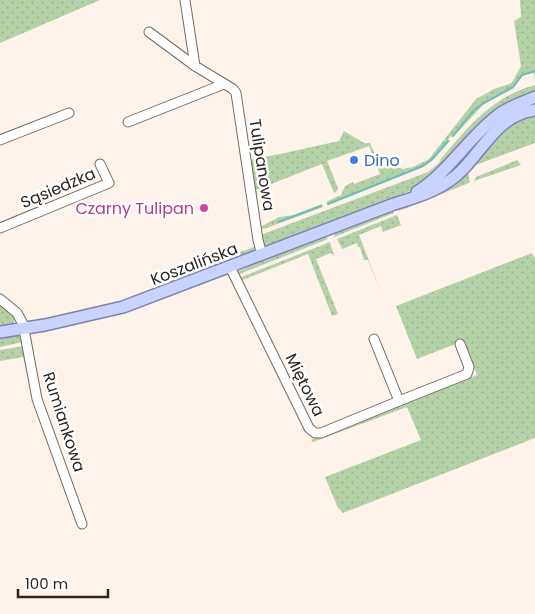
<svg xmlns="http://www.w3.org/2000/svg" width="535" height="614" viewBox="0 0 535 614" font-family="Poppins,sans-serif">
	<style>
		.green { fill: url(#green-dots) }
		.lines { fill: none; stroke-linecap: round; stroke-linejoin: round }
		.stream { stroke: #6fbcbb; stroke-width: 2 }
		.minor-casing { stroke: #766b61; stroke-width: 11 }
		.major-casing { stroke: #7c83af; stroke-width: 14 }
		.minor { stroke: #fff; stroke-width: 9 }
		.major { stroke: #cad3fd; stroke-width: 11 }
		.shop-dot { fill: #3f7fe0; stroke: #fff; stroke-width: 2 }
		.hotel-dot { fill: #d1479c; stroke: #fff; stroke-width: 2 }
		.labels { text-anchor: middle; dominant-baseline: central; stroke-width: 5; stroke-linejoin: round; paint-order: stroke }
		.shop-label { font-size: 16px; fill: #366cbe; stroke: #fff; text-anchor: start }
		.street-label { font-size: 16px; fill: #2b2622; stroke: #fff }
		.hotel-label { font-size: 16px; fill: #b23c85; stroke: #fff; text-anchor: end }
	</style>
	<defs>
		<pattern id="green-dots" width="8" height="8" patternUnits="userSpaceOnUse" patternTransform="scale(1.25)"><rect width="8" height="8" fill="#b4d1a7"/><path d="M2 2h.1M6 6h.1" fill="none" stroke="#9bb38f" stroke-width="1.8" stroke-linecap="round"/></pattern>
	</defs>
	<rect width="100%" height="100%" fill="#fdf3ea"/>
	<g class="green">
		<polygon points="0,0 100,0 0,43"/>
		<polygon points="520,0 535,0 535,81 534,73 523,75 514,88 484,104 453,137 451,136 448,139 450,141 433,160 425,166 328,205 326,202 341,195 345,186 353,182 354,184 380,174 369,146 327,161 338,188 337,191 334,193 322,164 256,190 258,195 254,194 248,160 280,154 339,141 344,131 364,143 370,143 378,162 403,169 413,167 429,159 476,99 494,89 512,83 521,66 514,21 521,17"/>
		<path d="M535,85v6l-19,8 -98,89 -151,59 -5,-2 -1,-9 2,-2 165,-62 11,-9 2,-4c28,-33 51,-62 94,-74z"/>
		<polygon points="535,113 535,143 473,166 468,172 470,182 469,183 399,211 399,207 426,197 509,124"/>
		<polygon points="517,160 521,165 474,181 476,177"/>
		<polygon points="322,204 323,207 264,229 260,228 259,224 262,226 279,217 294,215"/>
		<polygon points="391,210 394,213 334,237 335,232"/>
		<polygon points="397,215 401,225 383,232 381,226 359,235 383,297 368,260 364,260 360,247 358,247 357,243 342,249 337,239"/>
		<polygon points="325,236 328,239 237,275 237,272"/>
		<polygon points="330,242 334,256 331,253 316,259 338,314 332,316 308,254 240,281 239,278"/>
		<path d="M256,246l1,3 -5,5 -93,35c24,-19 68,-31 97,-43z"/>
		<polygon points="532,253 535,258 535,438 343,513 337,506 325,477 421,440 407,407 313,442 311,440 477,375 463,341 417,359 396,306"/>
		<path d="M0,302c7,5 15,10 14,20l-4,4 -10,2z"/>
		<polygon points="14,335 22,336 23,342 0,347 0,337"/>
		<polygon points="24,346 33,397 23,357 0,361 0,350"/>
	</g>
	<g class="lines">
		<g class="stream">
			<polyline points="453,136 473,111 482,104 513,87 522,75 535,71"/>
			<polyline points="328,204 423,166 431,160 448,141"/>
			<polyline points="278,222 321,206"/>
		</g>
		<defs>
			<g id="minor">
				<polyline points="185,0 195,66 233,89 236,93 258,240 262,255"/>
				<polyline points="149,32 195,66"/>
				<polyline points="128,122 224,84"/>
				<polyline points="0,140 69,113"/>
				<polyline points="0,228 109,183 100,164"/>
				<polyline points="230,267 309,428 315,433 321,433 399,401 374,339"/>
				<polyline points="0,299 17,313 23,324 37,399 82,524"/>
				<polyline points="399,401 467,374 469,367 460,344"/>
			</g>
			<g id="major">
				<path d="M417,192c32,-20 50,-53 80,-76 11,-9 25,-13 38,-19"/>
				<path d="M0,332l45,-7 78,-18 271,-103c23,-7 44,-13 63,-29 26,-23 39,-60 78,-65"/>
			</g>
		</defs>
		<use href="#minor" class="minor-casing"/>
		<use href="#major" class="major-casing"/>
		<use href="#minor" class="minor"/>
		<use href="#major" class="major"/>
	</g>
	<circle class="shop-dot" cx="354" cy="160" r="5"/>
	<circle class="hotel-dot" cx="204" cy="208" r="5"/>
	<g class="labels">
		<g class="shop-label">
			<text x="364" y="160">Dino</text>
		</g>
		<g class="street-label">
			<text transform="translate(262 165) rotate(81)">Tulipanowa</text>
			<text transform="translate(58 188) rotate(-23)">Sąsiedzka</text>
			<text transform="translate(194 264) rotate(-21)">Koszalińska</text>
			<text transform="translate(305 385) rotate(64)">Miętowa</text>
			<text transform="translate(64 422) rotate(72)">Rumiankowa</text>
		</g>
		<g class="hotel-label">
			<text x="194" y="208">Czarny Tulipan</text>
		</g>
	</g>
	<path d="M18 589v8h90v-8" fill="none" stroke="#2b2622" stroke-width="2.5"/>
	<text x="25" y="589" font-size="15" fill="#2b2622" stroke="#ffffff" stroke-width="4" paint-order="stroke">100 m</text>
</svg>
